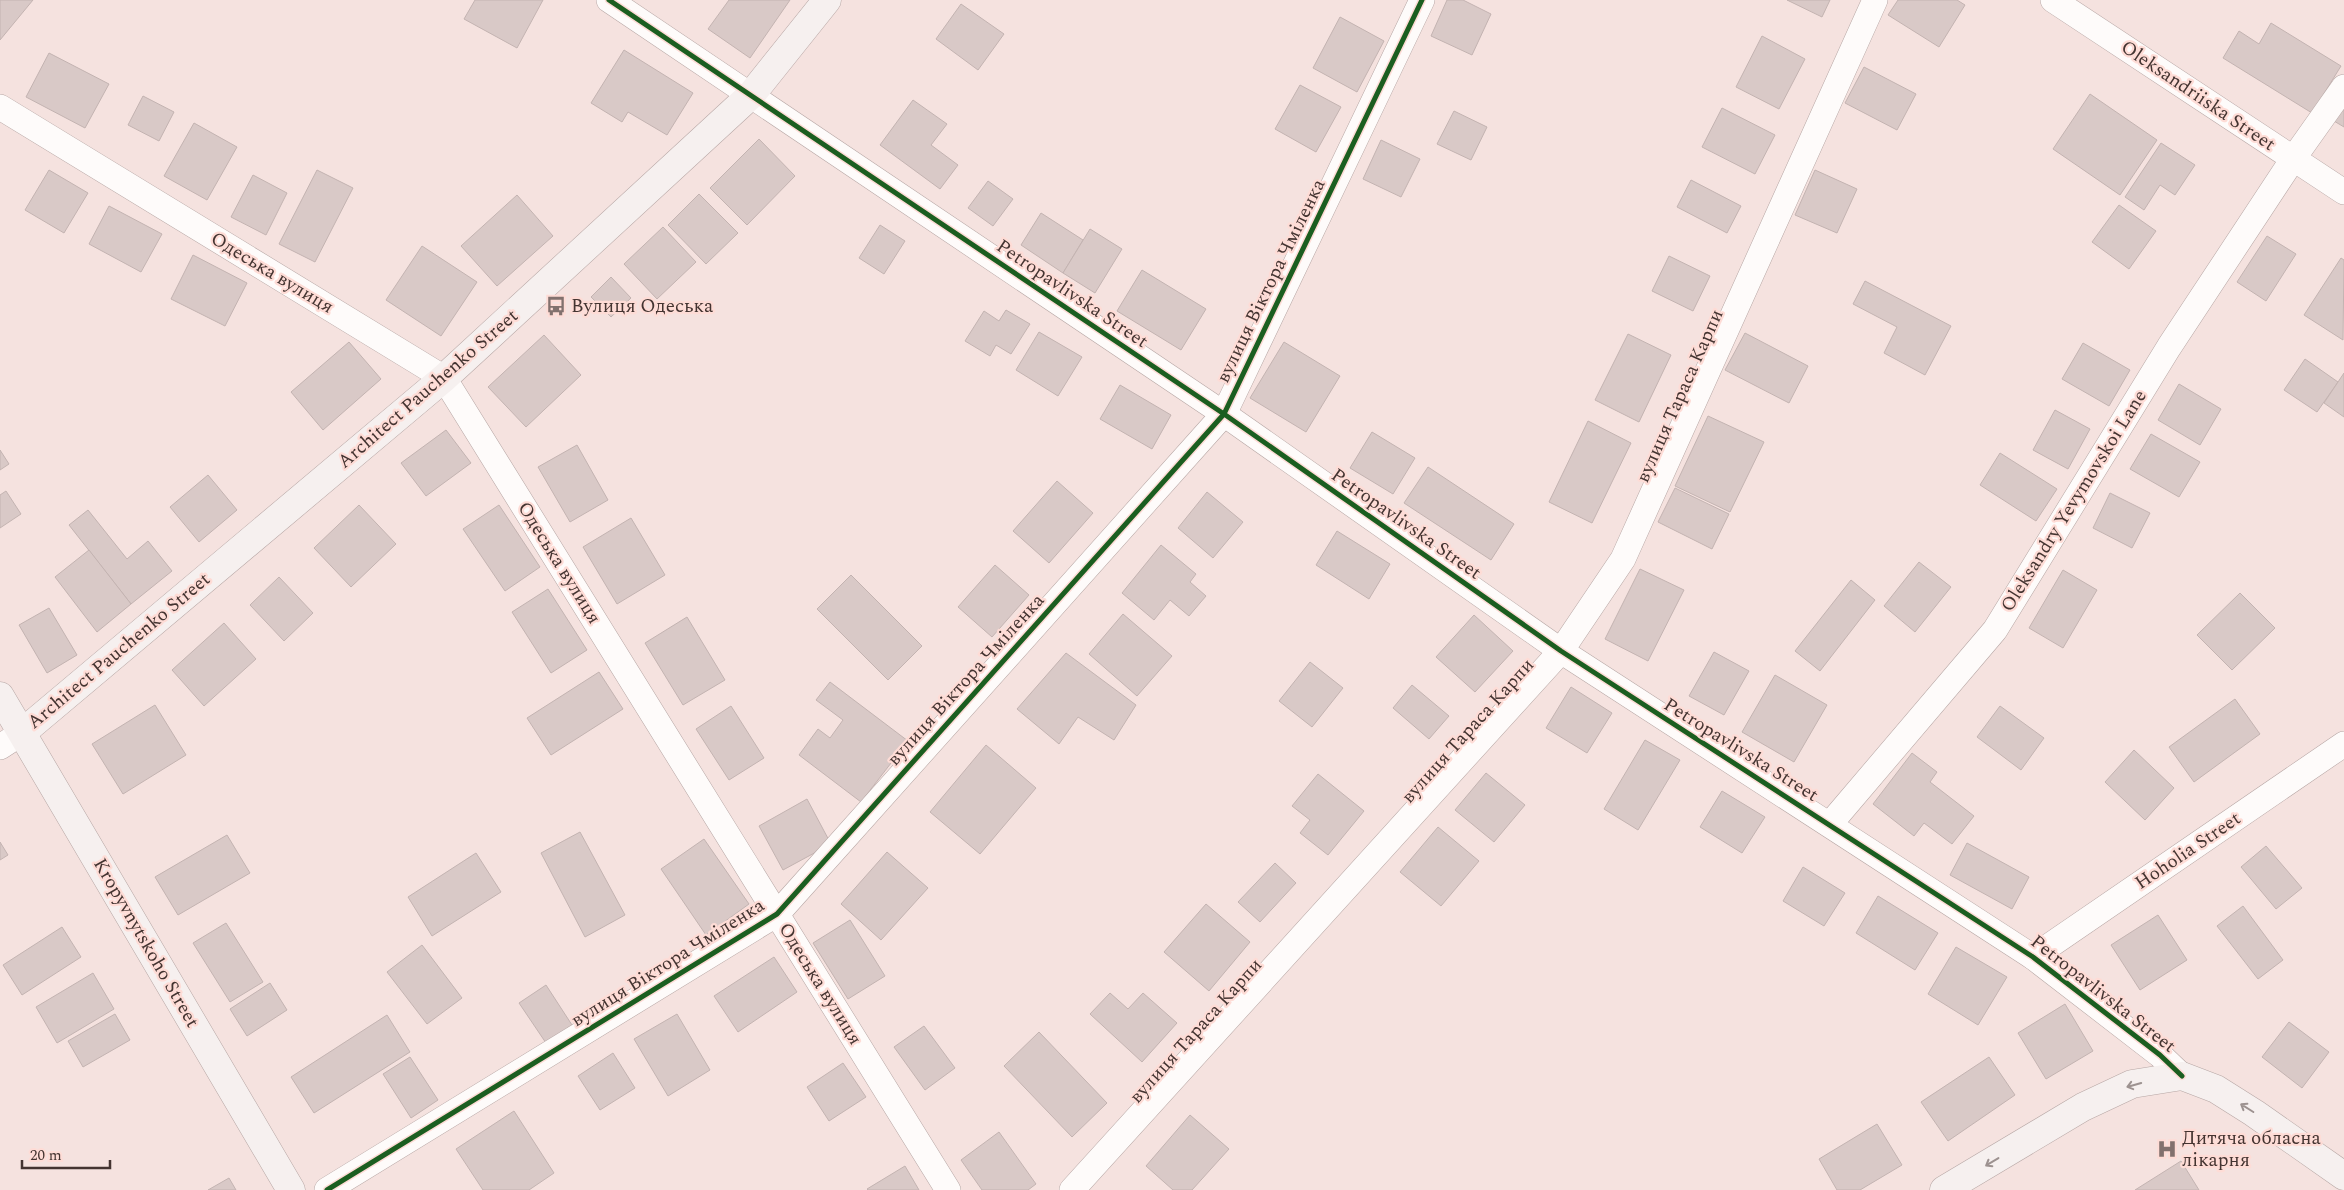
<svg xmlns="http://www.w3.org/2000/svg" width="2344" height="1190" viewBox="0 0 2344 1190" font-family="Spectral,serif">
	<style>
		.building { fill: #d9c9c7; stroke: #c3b3b1 }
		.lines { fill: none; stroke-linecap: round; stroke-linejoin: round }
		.street-casing { stroke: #b6a6a4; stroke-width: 26 }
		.secondary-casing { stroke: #b6a6a4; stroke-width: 29 }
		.street { stroke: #fefbfa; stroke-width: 25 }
		.secondary { stroke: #f6f0ef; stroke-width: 28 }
		.cycleway-casing { stroke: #fedcd6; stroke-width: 8 }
		.cycleway { stroke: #1b5e20; stroke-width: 5 }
		.oneway { stroke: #9d9290 }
		.labels { text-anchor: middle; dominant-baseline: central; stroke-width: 4.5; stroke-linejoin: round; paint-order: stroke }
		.street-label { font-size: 19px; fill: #443431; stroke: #fedcd6 }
		.poi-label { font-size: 19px; fill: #443431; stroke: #fedcd6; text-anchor: start }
	</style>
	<rect width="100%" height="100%" fill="#f5e2df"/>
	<g class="building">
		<polygon points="0,0 33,0 0,40"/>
		<polygon points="475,0 543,0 517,48 464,19"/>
		<polygon points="729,0 790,0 750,58 708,29"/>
		<polygon points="1447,0 1463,0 1491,14 1472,55 1431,36"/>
		<polygon points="1787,0 1830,0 1822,17"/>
		<polygon points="1898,0 1957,0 1965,5 1939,47 1888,15"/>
		<polygon points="961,4 1004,34 978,70 936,39"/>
		<polygon points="1340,17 1384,41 1357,92 1313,68"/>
		<polygon points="2271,23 2341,66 2312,113 2223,58 2239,31 2259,44"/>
		<polygon points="1762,36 1805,59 1779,109 1736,87"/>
		<polygon points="624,50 693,93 667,135 628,112 622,122 591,103"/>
		<polygon points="49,53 109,84 85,128 26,97"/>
		<polygon points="1864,67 1916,94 1897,130 1845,103"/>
		<polygon points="1300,85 1341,107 1316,152 1275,129"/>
		<polygon points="2090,94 2157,140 2120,195 2053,149"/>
		<polygon points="143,96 174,112 159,141 128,125"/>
		<polygon points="913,100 947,124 931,145 958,165 940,189 880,145"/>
		<polygon points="2344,105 2344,127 2334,121"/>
		<polygon points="1722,108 1775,135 1755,174 1702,147"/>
		<polygon points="1454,111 1487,127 1471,160 1437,144"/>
		<polygon points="194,123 237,147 207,200 164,176"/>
		<polygon points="759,139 795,176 747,225 710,188"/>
		<polygon points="1381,140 1420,159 1401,197 1363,179"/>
		<polygon points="2161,143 2195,165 2175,195 2160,185 2144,210 2125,197"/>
		<polygon points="49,170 88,193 64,233 25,210"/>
		<polygon points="317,170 353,188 315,262 279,244"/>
		<polygon points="1815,170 1857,189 1837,233 1795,215"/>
		<polygon points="253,175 287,193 266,235 231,217"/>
		<polygon points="1691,180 1741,206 1727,233 1677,207"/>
		<polygon points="988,181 1013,199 993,226 968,208"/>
		<polygon points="699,194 738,233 706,264 668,225"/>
		<polygon points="517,195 553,236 497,286 461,246"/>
		<polygon points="2119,205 2156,231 2129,269 2092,242"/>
		<polygon points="109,206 162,234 141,272 89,244"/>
		<polygon points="1041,213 1083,240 1063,273 1021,245"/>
		<polygon points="880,225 905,241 884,274 859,258"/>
		<polygon points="663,227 696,262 657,299 624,264"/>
		<polygon points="1090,229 1122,249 1095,293 1063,273"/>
		<polygon points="2267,236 2296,254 2266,301 2237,282"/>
		<polygon points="422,246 477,282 441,336 386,300"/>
		<polygon points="193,255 247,283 225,326 171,299"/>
		<polygon points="1669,256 1710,276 1693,311 1652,291"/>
		<polygon points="2341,258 2344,260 2343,340 2304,315"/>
		<polygon points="1142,270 1206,309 1181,350 1117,311"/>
		<polygon points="611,277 631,298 611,317 591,297"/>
		<polygon points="1865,281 1951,326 1925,375 1884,353 1897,327 1853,304"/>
		<polygon points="1006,310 1030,324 1011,354 996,345 990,356 965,341 984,311 999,321"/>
		<polygon points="1039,332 1082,357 1058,396 1016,370"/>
		<polygon points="1745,333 1808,366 1789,403 1725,370"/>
		<polygon points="1628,334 1671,355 1639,422 1595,400"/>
		<polygon points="544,335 581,375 526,427 488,387"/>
		<polygon points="349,342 381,379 323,430 291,392"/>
		<polygon points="1284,342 1340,376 1306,432 1250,398"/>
		<polygon points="2083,343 2130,370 2109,406 2062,379"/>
		<polygon points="2305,359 2338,382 2317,412 2284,390"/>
		<polygon points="2344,373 2344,417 2324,403"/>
		<polygon points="2179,384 2221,409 2200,445 2158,420"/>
		<polygon points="1120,385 1171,415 1152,449 1100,419"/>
		<polygon points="2055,410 2090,429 2068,469 2033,450"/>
		<polygon points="1708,416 1764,442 1730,512 1675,486"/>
		<polygon points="1588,421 1631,443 1592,523 1549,502"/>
		<polygon points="446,430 471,463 426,496 401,463"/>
		<polygon points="1372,432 1415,458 1393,494 1350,468"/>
		<polygon points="2151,434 2200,462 2179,497 2130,469"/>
		<polygon points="577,445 608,500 570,522 538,467"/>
		<polygon points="0,450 9,464 0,470"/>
		<polygon points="2000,453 2057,489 2036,521 1980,485"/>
		<polygon points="1428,467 1514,524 1491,560 1404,503"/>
		<polygon points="208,475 237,510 199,542 170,507"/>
		<polygon points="1057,481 1093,513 1049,563 1013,531"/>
		<polygon points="1675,488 1729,514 1712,549 1658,522"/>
		<polygon points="6,491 21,514 0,528 0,495"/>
		<polygon points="1207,492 1243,522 1213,558 1178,528"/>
		<polygon points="2110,493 2150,513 2132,548 2093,528"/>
		<polygon points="359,505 396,544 351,587 314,548"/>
		<polygon points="499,505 540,567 505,591 463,529"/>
		<polygon points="88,510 127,559 148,541 172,571 131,604 69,525"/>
		<polygon points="631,518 665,575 617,604 583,547"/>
		<polygon points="1337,531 1390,564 1369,599 1316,565"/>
		<polygon points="1161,545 1196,574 1190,582 1206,596 1189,616 1170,600 1154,620 1122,593"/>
		<polygon points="89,550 131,604 97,632 55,577"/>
		<polygon points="1919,562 1951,587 1915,632 1884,606"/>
		<polygon points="995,565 1029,595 992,637 958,607"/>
		<polygon points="1640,569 1684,590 1648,661 1605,639"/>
		<polygon points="2063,570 2097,590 2063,648 2029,628"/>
		<polygon points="851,575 922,646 888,680 817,609"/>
		<polygon points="279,577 313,613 284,641 250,605"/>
		<polygon points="1851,580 1875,600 1820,671 1795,651"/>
		<polygon points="548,589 587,650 551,673 512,612"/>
		<polygon points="2240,593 2275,628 2232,670 2197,635"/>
		<polygon points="49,608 77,655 47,673 19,625"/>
		<polygon points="1123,614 1172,656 1137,696 1089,654"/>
		<polygon points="1474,615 1513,651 1475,692 1436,657"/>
		<polygon points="687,617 725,680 683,705 645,643"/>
		<polygon points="224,623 256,659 204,706 172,670"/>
		<polygon points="1714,652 1749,671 1724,715 1689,696"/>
		<polygon points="1066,653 1136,705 1114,740 1078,717 1059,744 1017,709"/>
		<polygon points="1310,662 1343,688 1312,727 1279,701"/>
		<polygon points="599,672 623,709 551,755 527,718"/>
		<polygon points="1775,675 1827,705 1794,762 1742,732"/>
		<polygon points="830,682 908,741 861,802 799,755 818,729 830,738 843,720 816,700"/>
		<polygon points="1412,685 1449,716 1429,739 1393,708"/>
		<polygon points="1571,687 1612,713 1587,753 1546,728"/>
		<polygon points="2235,699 2260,734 2194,782 2169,747"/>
		<polygon points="155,705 186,755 123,794 92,744"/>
		<polygon points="731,706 764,758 729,780 696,729"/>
		<polygon points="2000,706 2044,738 2021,770 1977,737"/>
		<polygon points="1645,740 1680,760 1638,830 1604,809"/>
		<polygon points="986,745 1036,788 980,854 930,812"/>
		<polygon points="2134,750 2174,788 2145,820 2105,782"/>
		<polygon points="1912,753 1937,772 1930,782 1974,816 1952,844 1924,823 1914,836 1873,804"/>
		<polygon points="1486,773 1525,805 1494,842 1455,810"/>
		<polygon points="1318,774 1364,811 1328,855 1300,833 1310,820 1292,806"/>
		<polygon points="1722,791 1765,817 1742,853 1700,827"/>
		<polygon points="807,799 831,844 783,870 759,826"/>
		<polygon points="1438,827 1479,861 1441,906 1400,872"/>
		<polygon points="580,832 625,915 585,937 541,853"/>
		<polygon points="227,835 250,873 178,915 155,877"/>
		<polygon points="704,839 749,904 706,935 661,869"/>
		<polygon points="0,842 8,855 0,860"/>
		<polygon points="1967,843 2029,877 2012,909 1950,875"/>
		<polygon points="2266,846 2302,888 2276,909 2241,867"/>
		<polygon points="887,852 928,888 881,940 841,904"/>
		<polygon points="476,853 501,892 432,936 408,897"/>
		<polygon points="1275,863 1296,883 1260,922 1238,902"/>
		<polygon points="1803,867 1845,893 1824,926 1783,901"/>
		<polygon points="1878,896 1938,933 1915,970 1856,933"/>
		<polygon points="1206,904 1250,942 1209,991 1164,952"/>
		<polygon points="2243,906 2283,960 2258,979 2217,926"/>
		<polygon points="2158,915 2187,960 2140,990 2111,945"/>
		<polygon points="850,920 885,976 848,999 813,943"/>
		<polygon points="226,923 263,982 230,1002 193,943"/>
		<polygon points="62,927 81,957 22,995 3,965"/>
		<polygon points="422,945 462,998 427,1024 387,972"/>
		<polygon points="1956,947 2007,977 1978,1025 1928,994"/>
		<polygon points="774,957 797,992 738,1032 714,996"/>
		<polygon points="93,973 114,1009 57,1043 36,1007"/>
		<polygon points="270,983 287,1010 247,1036 230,1009"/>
		<polygon points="546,985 572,1025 546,1043 519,1003"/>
		<polygon points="1110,993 1128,1009 1143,993 1177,1023 1142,1062 1090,1014"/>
		<polygon points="2065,1004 2093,1051 2046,1079 2018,1033"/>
		<polygon points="115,1014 130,1040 83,1067 68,1041"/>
		<polygon points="677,1014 710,1070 668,1096 634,1039"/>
		<polygon points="387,1015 410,1052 314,1113 291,1077"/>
		<polygon points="2289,1022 2329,1052 2302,1088 2262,1057"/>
		<polygon points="924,1026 955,1068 925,1090 894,1047"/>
		<polygon points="1039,1032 1107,1103 1072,1137 1004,1066"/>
		<polygon points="613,1053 635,1088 600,1110 578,1076"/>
		<polygon points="410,1057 438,1100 411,1118 383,1074"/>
		<polygon points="1989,1057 2015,1095 1948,1141 1921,1102"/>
		<polygon points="843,1063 866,1097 829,1121 807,1087"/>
		<polygon points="514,1111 554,1173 529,1190 483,1190 456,1149"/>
		<polygon points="1190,1115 1229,1149 1192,1190 1173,1190 1146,1166"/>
		<polygon points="1877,1124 1902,1165 1860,1190 1837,1190 1819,1159"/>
		<polygon points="999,1132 1036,1184 1028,1190 982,1190 961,1160"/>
		<polygon points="2181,1161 2199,1190 2135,1190"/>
		<polygon points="905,1166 919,1190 868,1190 867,1189"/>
		<polygon points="229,1178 236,1190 208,1190"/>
	</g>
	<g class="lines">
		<defs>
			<g id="street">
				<polyline points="609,0 1224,414 1561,651 2033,957 2160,1055 2182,1076"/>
				<polyline points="2053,0 2344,192"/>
				<polyline points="0,107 444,378 948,1190"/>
				<polyline points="0,747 23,732"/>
				<polyline points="1830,824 1995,630 2169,347 2293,159 2344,87"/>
				<polyline points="2033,957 2344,744"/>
				<polyline points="327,1190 777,914 1224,414 1422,0"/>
				<polyline points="1072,1190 1561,651 1623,559 1875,0"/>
			</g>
			<g id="secondary">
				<polyline points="0,696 291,1190"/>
				<polyline points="23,732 444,378 751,95 827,0"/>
				<polyline points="1944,1190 2083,1107 2132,1084 2182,1076 2216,1089 2254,1113 2344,1176"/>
			</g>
		</defs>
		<use href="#street" class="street-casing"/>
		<use href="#secondary" class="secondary-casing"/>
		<use href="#street" class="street"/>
		<use href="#secondary" class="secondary"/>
		<defs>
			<g id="cycleway">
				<polyline points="609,0 1224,414 1561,651 2033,957 2160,1055 2182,1076"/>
				<polyline points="327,1190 777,914 1224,414 1422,0"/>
			</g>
		</defs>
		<use href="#cycleway" class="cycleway-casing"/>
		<use href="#cycleway" class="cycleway"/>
	</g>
	<defs><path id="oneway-shaft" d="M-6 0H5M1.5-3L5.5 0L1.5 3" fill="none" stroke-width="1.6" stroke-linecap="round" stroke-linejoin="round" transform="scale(1.25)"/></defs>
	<g class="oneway">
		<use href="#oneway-shaft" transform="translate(2134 1085) rotate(164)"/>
		<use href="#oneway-shaft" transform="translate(2247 1108) rotate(-148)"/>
		<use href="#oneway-shaft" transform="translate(1992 1162) rotate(149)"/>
	</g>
	<defs>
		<symbol id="bus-bare" viewBox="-9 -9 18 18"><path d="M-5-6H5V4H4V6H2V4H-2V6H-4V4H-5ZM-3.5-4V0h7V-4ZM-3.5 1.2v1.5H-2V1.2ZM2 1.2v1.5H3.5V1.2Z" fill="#82716e" stroke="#fedcd6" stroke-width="2.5" paint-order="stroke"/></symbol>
		<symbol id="hospital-bare" viewBox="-9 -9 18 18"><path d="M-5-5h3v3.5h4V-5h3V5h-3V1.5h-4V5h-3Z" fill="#82716e" stroke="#fedcd6" stroke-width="2.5" paint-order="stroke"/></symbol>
	</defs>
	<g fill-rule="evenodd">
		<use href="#bus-bare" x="542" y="292" width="28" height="28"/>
		<use href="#hospital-bare" x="2153" y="1135" width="28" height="28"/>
	</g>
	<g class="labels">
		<g class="street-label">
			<text transform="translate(2198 96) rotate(34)">Oleksandriiska Street</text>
			<text transform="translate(272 273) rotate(31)">Одеська вулиця</text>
			<text transform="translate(1271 281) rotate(-64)">вулиця Віктора Чміленка</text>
			<text transform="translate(1072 294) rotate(34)">Petropavlivska Street</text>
			<text transform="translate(428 389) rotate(-41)">Architect Pauchenko Street</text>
			<text transform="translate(1680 396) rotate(-66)">вулиця Тараса Карпи</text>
			<text transform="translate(2074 501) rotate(-58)">Oleksandry Yevymovskoi Lane</text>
			<text transform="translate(1406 524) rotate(35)">Petropavlivska Street</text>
			<text transform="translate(559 563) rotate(58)">Одеська вулиця</text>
			<text transform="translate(119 651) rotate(-40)">Architect Pauchenko Street</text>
			<text transform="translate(966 680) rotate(-48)">вулиця Віктора Чміленка</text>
			<text transform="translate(1468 731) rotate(-48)">вулиця Тараса Карпи</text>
			<text transform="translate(1741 750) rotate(32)">Petropavlivska Street</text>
			<text transform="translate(2188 851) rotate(-34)">Hoholia Street</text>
			<text transform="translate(146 943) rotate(60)">Kropyvnytskoho Street</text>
			<text transform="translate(668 963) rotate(-32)">вулиця Віктора Чміленка</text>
			<text transform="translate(820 984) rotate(58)">Одеська вулиця</text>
			<text transform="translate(2103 994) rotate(38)">Petropavlivska Street</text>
			<text transform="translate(1196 1031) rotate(-48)">вулиця Тараса Карпи</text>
		</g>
		<g class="poi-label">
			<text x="571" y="306">Вулиця Одеська</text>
			<text x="2182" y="1138">Дитяча обласна<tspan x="2182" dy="22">лікарня</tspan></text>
		</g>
	</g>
	<path d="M22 1160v8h88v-8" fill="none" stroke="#443431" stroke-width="2.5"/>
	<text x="30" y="1160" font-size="15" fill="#443431" stroke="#fedcd6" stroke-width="4" paint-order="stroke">20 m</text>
</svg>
